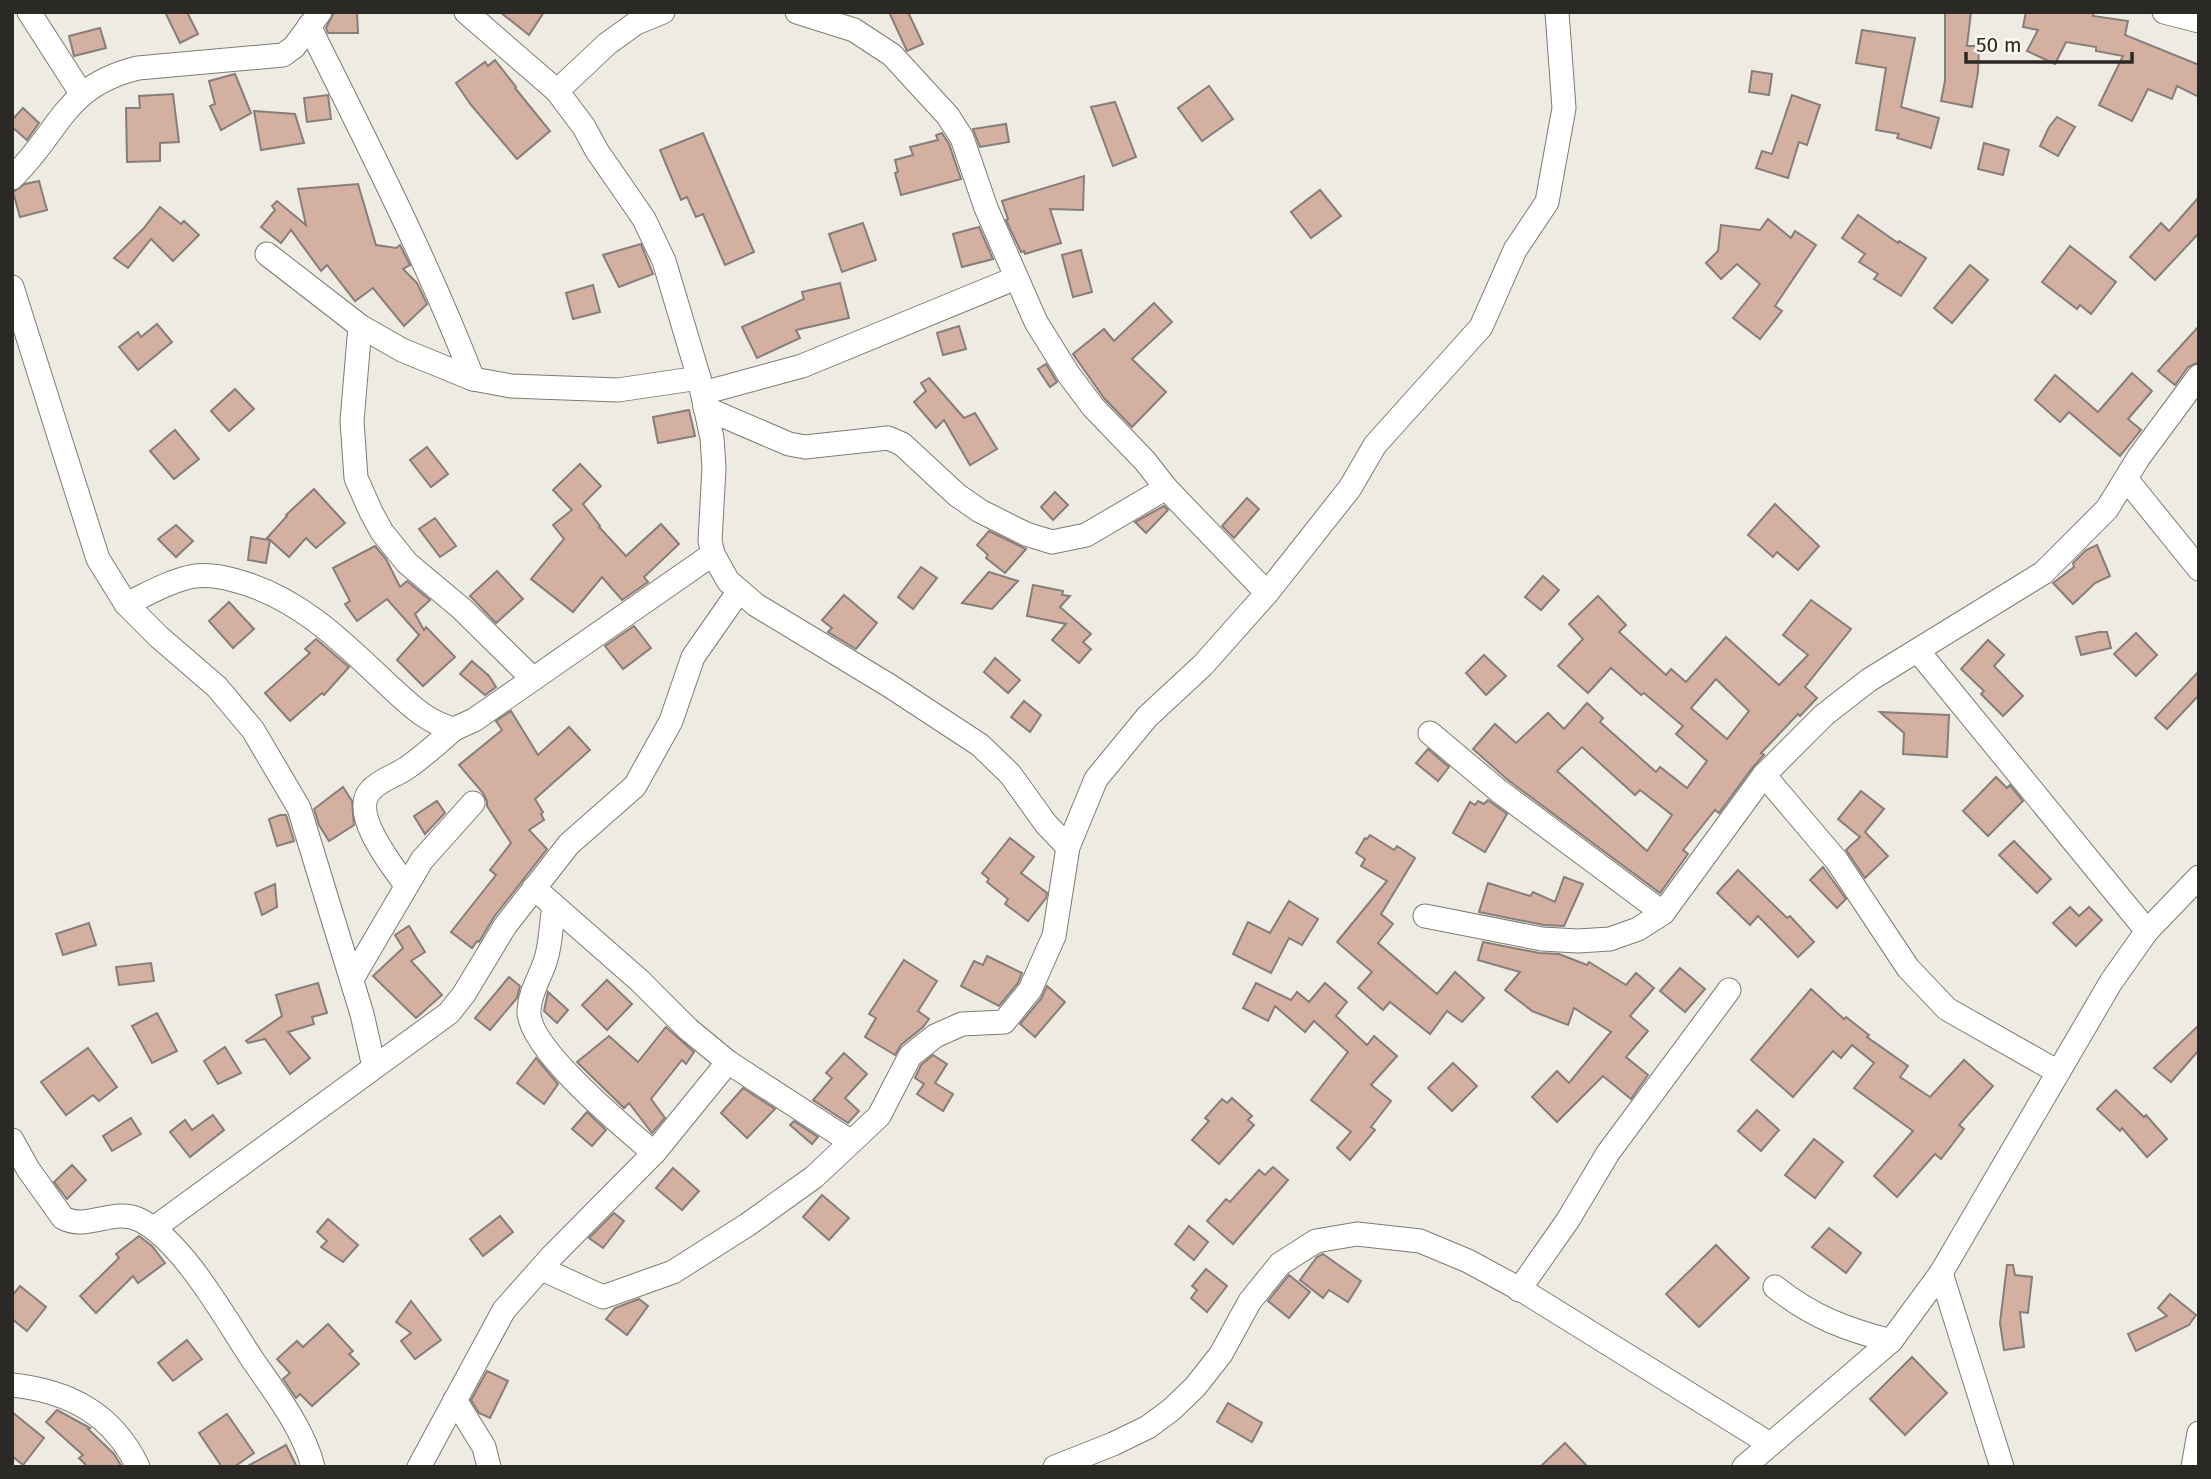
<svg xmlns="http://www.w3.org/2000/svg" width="2211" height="1479" viewBox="0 0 2211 1479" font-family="'Fira Sans',sans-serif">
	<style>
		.building { fill: #d4b0a0; stroke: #877e7b; stroke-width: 2; fill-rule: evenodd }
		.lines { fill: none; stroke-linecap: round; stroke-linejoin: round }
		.minor-casing { stroke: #7e7b73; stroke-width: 25 }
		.minor { stroke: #fff; stroke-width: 23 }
	</style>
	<rect width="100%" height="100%" fill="#eeebe2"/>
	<g class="building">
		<polygon points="165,12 187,12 198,34 180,43"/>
		<polygon points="334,12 357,12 358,33 328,33 326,28"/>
		<polygon points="500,12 544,12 529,35"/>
		<polygon points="889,12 908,12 923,44 907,51"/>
		<polygon points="1945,12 1971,12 1967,46 1979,46 1978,72 1972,107 1941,101 1945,81"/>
		<polygon points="2026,12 2093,12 2093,16 2128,21 2125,35 2199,65 2199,97 2177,86 2172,99 2148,89 2132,121 2099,105 2123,56 2096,51 2096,47 2066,42 2055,64 2027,51 2038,30 2023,27"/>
		<polygon points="100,28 106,48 74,56 69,36"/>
		<polygon points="1862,30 1915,38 1901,107 1939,118 1931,148 1897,138 1899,134 1876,130 1886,68 1856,63"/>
		<polygon points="495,60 516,87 515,88 550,131 517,159 471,105 456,83 485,62 488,66"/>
		<polygon points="1752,71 1772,74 1769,95 1749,92"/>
		<polygon points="235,74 251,113 221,130 210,106 215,104 209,81"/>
		<polygon points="1209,86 1233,119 1202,141 1178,108"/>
		<polygon points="173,94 179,142 160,143 160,161 127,162 126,108 140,108 139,96"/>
		<polygon points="328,95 331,119 307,122 304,98"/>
		<polygon points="1792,95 1820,105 1807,145 1799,142 1788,178 1756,168 1762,151 1772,154"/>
		<polygon points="1115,102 1136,157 1113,166 1091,107"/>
		<polygon points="23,108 39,123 27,140 12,127 12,120"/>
		<polygon points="254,111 295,114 304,143 261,150"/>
		<polygon points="2057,117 2075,127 2058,156 2040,146 2049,127"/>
		<polygon points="1006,124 1009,142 980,147 973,129"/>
		<polygon points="703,133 754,252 725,265 703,214 696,217 687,197 681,200 660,150"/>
		<polygon points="942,133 949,144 961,179 901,195 895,173 898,172 895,160 913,155 910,147 938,140 936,135"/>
		<polygon points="1984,143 2009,150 2003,175 1978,169"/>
		<polygon points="1084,176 1083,210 1050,209 1061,243 1025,254 1024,251 1021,252 1006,220 1008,219 1002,201"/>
		<polygon points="39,181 47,210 20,217 13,192 25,184"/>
		<polygon points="358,184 376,245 396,248 400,245 410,265 403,269 417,283 427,304 404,326 373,288 355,301 327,265 321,271 291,230 281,243 261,227 275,210 272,206 277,201 306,225 298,189"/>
		<polygon points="1320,190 1341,216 1311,238 1291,212"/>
		<polygon points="2199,197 2199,233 2155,280 2130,257 2161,223 2169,231"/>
		<polygon points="160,207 181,224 184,221 199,235 173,261 151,239 128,268 114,258 144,228"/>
		<polygon points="1858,215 1898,243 1899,241 1926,258 1901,296 1874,279 1878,274 1859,262 1865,254 1842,238"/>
		<polygon points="1768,219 1791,238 1795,231 1816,245 1775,306 1782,311 1760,339 1733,318 1760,284 1737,264 1721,279 1706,263 1718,251 1721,225 1760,230"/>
		<polygon points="863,223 876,260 842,272 829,234"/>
		<polygon points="979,227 993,259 962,267 953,234"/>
		<polygon points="641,244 653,274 619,287 603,255"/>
		<polygon points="2070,246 2116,282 2091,314 2080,305 2077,309 2042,282"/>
		<polygon points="1081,250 1092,292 1073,297 1062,255"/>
		<polygon points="1970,265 1988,280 1952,323 1934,308"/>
		<polygon points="840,283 849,318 796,330 800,338 757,358 742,327 804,299 802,292"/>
		<polygon points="593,285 600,312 573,319 566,293"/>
		<polygon points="1154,303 1172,322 1132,359 1166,392 1132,427 1104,398 1073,354 1104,329 1114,341"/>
		<polygon points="157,324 172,342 138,370 119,347 138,332 141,337"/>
		<polygon points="959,326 966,349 943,355 937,333"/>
		<polygon points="2199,326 2199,362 2188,367 2175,385 2158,371"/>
		<polygon points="1046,364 1057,382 1050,387 1038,369"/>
		<polygon points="2132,373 2152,391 2128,419 2141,430 2120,456 2069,412 2060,422 2035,400 2055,375 2098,412"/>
		<polygon points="929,378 964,418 975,413 997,449 970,465 944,420 936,428 914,402 926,391 921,383"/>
		<polygon points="235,389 254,409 229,431 211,411"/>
		<polygon points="689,410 695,436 658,443 653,417"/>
		<polygon points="175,430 199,459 174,479 150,451"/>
		<polygon points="427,447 448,474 431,487 410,460"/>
		<polygon points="580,464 601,486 583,504 600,526 599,527 626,556 661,524 679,544 644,577 648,582 622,600 602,577 573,612 531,579 564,539 553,525 572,510 553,490"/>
		<polygon points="314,489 345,523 316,548 306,538 289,557 270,540 266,563 248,560 251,537 269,540 267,538 287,516 286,515"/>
		<polygon points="1055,492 1068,505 1053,520 1041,507"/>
		<polygon points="1247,498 1259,509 1234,538 1222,526"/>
		<polygon points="1775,504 1819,546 1798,570 1777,552 1773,557 1748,535"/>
		<polygon points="1164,506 1168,510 1146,533 1135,522"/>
		<polygon points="435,518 456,546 440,557 419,529"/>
		<polygon points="176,525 193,541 176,557 158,539"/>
		<polygon points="989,531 1026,549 1005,573 986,558 988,555 977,545"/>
		<polygon points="2097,545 2110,576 2095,583 2073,604 2053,583 2074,567 2073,563 2086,550"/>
		<polygon points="375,546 386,559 400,587 407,581 430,600 415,614 424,630 426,627 455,657 423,686 397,660 420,634 419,635 387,599 357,621 345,604 350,601 333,568"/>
		<polygon points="921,567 937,578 913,609 898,597"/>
		<polygon points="497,571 523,599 496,623 470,596"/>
		<polygon points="989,572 1018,581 992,609 962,603"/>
		<polygon points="1543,576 1559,590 1541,610 1525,597"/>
		<polygon points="1033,585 1063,591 1062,595 1070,596 1060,607 1091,634 1083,642 1091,649 1079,663 1052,640 1066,624 1027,616"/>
		<polygon points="844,595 877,623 856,649 828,632 832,628 822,620"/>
		<path d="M1598,596l28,29 -7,7 47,43 5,-6 15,13 40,-45 53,48 29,-30 -25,-20 28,-35 40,29 -46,58 12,11 -17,18 -2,-2 -37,39 3,2 -11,12 -34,46 -4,-3 -32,40 5,4 -28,39 -152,-113 -35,-31 22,-25 21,19 32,-30 16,16 23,-26 16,15 -3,4 56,50 4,-5 27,21 20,-27 -31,-27 7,-8 -39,-33 -3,2 -30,-27 -23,25 -30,-27 25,-27 -14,-15zM1716,679l33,32 -22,28 -36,-31zM1582,747l53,48 5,-5 32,25 -25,36 -90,-80z"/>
		<polygon points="229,602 254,629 233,648 209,621"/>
		<polygon points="634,626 651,648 623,669 605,646"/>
		<polygon points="2099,632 2107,632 2111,648 2081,655 2076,637"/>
		<polygon points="2136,633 2157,655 2136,676 2114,654"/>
		<polygon points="316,639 349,667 324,695 322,693 290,721 265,693 310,653 305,649"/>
		<polygon points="1988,640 2004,655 1994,666 2023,696 2003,716 1981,694 1984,691 1961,669"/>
		<polygon points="1484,655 1506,676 1486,695 1466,673"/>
		<polygon points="995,658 1020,680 1008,693 984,672"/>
		<polygon points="472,661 489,676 496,687 485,695 460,674"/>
		<polygon points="2199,671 2199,695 2167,729 2155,718"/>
		<polygon points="1024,701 1041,715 1030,732 1011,717"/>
		<polygon points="511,711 538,755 569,727 590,750 535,799 543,812 541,814 544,820 529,830 547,849 494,917 479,942 477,941 472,948 451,932 496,875 490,870 511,843 487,806 487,801 483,793 459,765 502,730 496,721"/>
		<polygon points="1880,712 1949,715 1947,757 1903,754 1904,733"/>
		<polygon points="1428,749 1449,767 1438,781 1416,763"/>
		<polygon points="1996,777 2007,788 2010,785 2023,801 1988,836 1963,811"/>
		<polygon points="343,787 352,801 354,825 329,841 319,825 314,809"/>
		<polygon points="1861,791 1884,809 1865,832 1888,856 1865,878 1846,850 1860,837 1838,819"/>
		<polygon points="1488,800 1507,814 1485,852 1453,833 1470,802 1475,805 1478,801 1484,804"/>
		<polygon points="437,801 445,813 425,834 414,816"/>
		<polygon points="280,815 286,815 294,841 277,846 269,819"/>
		<polygon points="1370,835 1394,850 1397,846 1415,858 1381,914 1393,924 1378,943 1437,994 1455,972 1484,998 1462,1022 1447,1011 1430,1034 1390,1002 1383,1010 1358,988 1372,972 1337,942 1387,881 1361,866 1365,859 1356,853 1365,838 1367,839"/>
		<polygon points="1010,838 1034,857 1021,873 1047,893 1046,898 1028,921 1005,904 1008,899 987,882 989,879 982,873"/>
		<polygon points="2014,841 2051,879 2037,893 1999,855"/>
		<polygon points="1823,867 1846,899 1837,908 1810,880"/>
		<polygon points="1738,870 1787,918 1790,916 1814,942 1798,957 1758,916 1750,925 1717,893"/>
		<polygon points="1564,877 1583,884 1564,926 1544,925 1479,912 1488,883 1530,896 1533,892 1555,902"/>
		<polygon points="275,884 277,907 262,915 255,893"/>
		<polygon points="1289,901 1318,919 1302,945 1289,938 1271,973 1233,954 1248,922 1270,933"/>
		<polygon points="2070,907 2079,916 2089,907 2102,920 2076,946 2053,923"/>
		<polygon points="89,923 96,945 63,955 56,934"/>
		<polygon points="409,926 425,952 411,961 442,995 416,1018 373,976 403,948 395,935"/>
		<polygon points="1483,942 1539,953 1559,954 1587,965 1589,962 1626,985 1636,973 1654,988 1630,1016 1648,1031 1626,1057 1648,1075 1631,1099 1603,1076 1557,1122 1532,1097 1557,1071 1569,1083 1611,1032 1574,1008 1568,1025 1532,1011 1505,990 1520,972 1478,960"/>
		<polygon points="987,956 1022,973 1018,983 999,1006 961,986 974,961 983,965"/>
		<polygon points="904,960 937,981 918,1011 929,1019 923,1027 901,1045 895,1055 865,1037 876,1018 869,1014"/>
		<polygon points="151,963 154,981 119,985 116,967"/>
		<polygon points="1680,968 1705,989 1685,1012 1660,991"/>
		<polygon points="509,977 520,986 517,998 490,1030 475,1018"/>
		<polygon points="607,980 632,1004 607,1030 582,1005"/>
		<polygon points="318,983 327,1013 312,1017 314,1024 288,1032 310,1058 290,1074 265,1039 248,1043 246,1041 282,1016 276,995"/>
		<polygon points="1256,983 1291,1000 1297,992 1309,1002 1325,983 1347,1002 1336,1016 1367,1045 1374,1036 1397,1056 1371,1085 1391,1101 1371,1127 1375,1130 1350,1160 1337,1148 1351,1132 1311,1100 1348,1052 1314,1021 1305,1032 1275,1006 1268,1021 1243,1008"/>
		<polygon points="1047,986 1065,1002 1035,1037 1020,1024 1041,999"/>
		<polygon points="1811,989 1844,1019 1846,1017 1869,1035 1867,1037 1908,1066 1900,1077 1930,1097 1964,1060 1993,1086 1959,1125 1964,1129 1941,1159 1935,1154 1897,1197 1874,1176 1913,1131 1854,1088 1874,1063 1852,1045 1841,1058 1833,1051 1793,1097 1751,1060"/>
		<polygon points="548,992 568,1010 557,1023 544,1011"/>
		<polygon points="157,1013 177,1051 152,1063 132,1026"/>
		<polygon points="2199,1025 2199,1050 2171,1082 2154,1068"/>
		<polygon points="666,1027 694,1052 686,1064 682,1060 651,1099 665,1118 652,1133 629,1103 624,1108 577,1062 609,1036 638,1062"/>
		<polygon points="225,1047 241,1073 218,1084 204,1061"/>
		<polygon points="88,1048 117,1087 99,1101 93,1095 66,1115 41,1082"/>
		<polygon points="844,1053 867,1074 845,1098 859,1111 848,1123 813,1100 832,1078 826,1073"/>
		<polygon points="933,1055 947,1064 935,1083 953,1094 943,1111 917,1094 924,1084 915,1078 921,1065"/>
		<polygon points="536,1058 558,1084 544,1104 517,1083"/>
		<polygon points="1453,1063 1477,1086 1452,1111 1428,1088"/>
		<polygon points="743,1088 775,1109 747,1138 721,1113"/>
		<polygon points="2116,1090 2144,1117 2146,1115 2167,1139 2147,1157 2122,1128 2120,1131 2097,1109"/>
		<polygon points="1232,1098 1252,1116 1248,1120 1254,1125 1219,1164 1192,1140 1209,1121 1205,1118 1222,1099 1227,1103"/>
		<polygon points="1757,1110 1779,1130 1761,1151 1738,1131"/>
		<polygon points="587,1112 606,1130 592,1146 572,1129"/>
		<polygon points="213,1115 224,1130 190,1157 170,1132 185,1120 192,1130"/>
		<polygon points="131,1118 141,1134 112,1151 103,1136"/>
		<polygon points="794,1121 818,1137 812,1144 790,1125"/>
		<polygon points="1814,1139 1843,1162 1815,1198 1785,1175"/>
		<polygon points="72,1165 86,1180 67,1199 54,1182"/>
		<polygon points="1273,1167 1288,1180 1233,1244 1207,1221 1226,1199 1230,1202 1259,1170 1265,1175"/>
		<polygon points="673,1168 699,1191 682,1210 656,1188"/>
		<polygon points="822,1195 849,1218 829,1240 803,1217"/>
		<polygon points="614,1213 624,1221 603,1248 589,1238"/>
		<polygon points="500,1216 513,1232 483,1256 470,1239"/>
		<polygon points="328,1219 358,1245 343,1262 321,1247 327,1241 317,1232"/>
		<polygon points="1189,1226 1208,1242 1194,1260 1175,1244"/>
		<polygon points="1829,1228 1861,1253 1846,1273 1812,1247"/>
		<polygon points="139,1236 152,1246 165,1263 138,1283 133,1276 96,1313 80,1296 119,1258 116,1254"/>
		<polygon points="1716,1245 1749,1278 1699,1327 1666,1294"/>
		<polygon points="1323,1254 1361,1281 1348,1302 1329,1290 1323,1298 1300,1280 1317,1257"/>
		<polygon points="2007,1265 2013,1265 2015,1275 2032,1277 2028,1313 2020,1312 2024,1347 2004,1350 2000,1323"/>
		<polygon points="1206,1269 1227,1286 1207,1312 1191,1298 1197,1290 1192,1286"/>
		<polygon points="1289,1275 1310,1292 1289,1318 1268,1301"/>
		<polygon points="20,1286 46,1307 27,1331 12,1319 12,1296"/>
		<polygon points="2170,1294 2196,1315 2189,1325 2136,1351 2128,1334 2167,1316 2158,1308"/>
		<polygon points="639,1299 648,1306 627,1335 606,1319 615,1308"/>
		<polygon points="411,1301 441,1340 415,1359 401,1341 411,1333 396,1322"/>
		<polygon points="328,1324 353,1351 349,1354 359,1364 312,1406 300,1394 296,1398 283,1379 290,1373 277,1359 297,1341 303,1347"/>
		<polygon points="187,1340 202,1359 173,1381 158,1363"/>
		<polygon points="1912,1357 1947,1393 1905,1435 1870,1399"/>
		<polygon points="487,1371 508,1381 490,1418 479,1413 471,1400"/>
		<polygon points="1228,1403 1262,1423 1252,1442 1217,1422"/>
		<polygon points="57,1410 90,1428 88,1429 114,1454 122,1467 88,1467 79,1458 83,1455 46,1422"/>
		<polygon points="12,1412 44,1438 23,1465 12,1456"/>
		<polygon points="227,1414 254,1453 234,1467 222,1467 199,1433"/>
		<polygon points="1565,1443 1588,1467 1540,1467"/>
		<polygon points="286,1445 297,1467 246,1467"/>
	</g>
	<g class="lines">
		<defs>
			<g id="minor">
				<polyline points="29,12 81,93"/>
				<polyline points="466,12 557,91 584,127 597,151 644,219 664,261 699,378 712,438 714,468 710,541 713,554 728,581 756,605 890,686 980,745 1010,774 1046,824 1068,847"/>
				<polyline points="797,12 854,30 892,55 948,116 962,138 986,208 1036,322 1069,375 1093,407 1145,461 1166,488 1267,593"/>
				<polyline points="2164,12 2199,21"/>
				<path d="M309,26c58,117 117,232 164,353"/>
				<polyline points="557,91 607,44 636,23 663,12"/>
				<path d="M12,178c49,-47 51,-92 126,-110l145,-13 11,-8 26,-35"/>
				<polyline points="267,254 360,326 402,350 473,379 511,386 618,390 699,378"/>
				<polyline points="12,287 98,559 126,604 159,637 217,687 253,730 299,808 362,1014 374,1067"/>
				<polyline points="360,326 352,421 356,478 371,512 382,532 407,563 462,609 533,679"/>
				<polyline points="703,393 802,366 1016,278"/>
				<polyline points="705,408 789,444 805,447 888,438 902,444 957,495 980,511 1026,534 1052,542 1086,535 1166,488"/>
				<polyline points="2127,480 2199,569"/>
				<path d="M126,604c22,-10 45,-24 69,-28 15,-2 29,1 42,5 60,16 104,59 148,101 22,20 40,40 69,47l20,-9 239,-166"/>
				<polyline points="1918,651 2147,931"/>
				<polyline points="1430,733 1499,791 1663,913"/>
				<polyline points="1764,775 1837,861 1908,968 1947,1009 2058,1072"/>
				<path d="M406,885c-14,-19 -57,-73 -35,-95 10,-11 25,-14 37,-23 16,-11 31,-25 46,-38"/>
				<polyline points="534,888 640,981 688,1029 728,1062 851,1142"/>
				<path d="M554,906c-3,17 -3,37 -8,53 -5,17 -16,32 -17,51 -3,37 97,119 125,143"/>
				<polyline points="1425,916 1542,939 1578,941 1610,939 1638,929 1663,913 1764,775 1824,715 1869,680 2043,573 2107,509 2139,457 2199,376"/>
				<polyline points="352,979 422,860 473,803"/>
				<path d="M12,1140l16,29 35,49c24,13 51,-11 77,2 42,21 84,96 110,136 23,34 53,71 63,111"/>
				<polyline points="154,1228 449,1013 464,994 505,926 569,844 635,786 671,721 693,657 739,591"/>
				<polyline points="542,1269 603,1297 673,1272 747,1225 814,1177 879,1116 910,1056 935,1036 962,1024 1004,1022 1030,990 1054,936 1068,847 1096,779 1147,717 1203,665 1267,593 1350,488 1375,445 1481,327 1515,250 1547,202 1564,108 1557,12"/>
				<polyline points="1941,1273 2002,1467"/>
				<path d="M1775,1287c38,30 70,42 116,54"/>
				<polyline points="1519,1290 1568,1220 1608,1153 1729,990"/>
				<path d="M12,1385c57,6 101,29 126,82"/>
				<polyline points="455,1400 484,1447 489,1467"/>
				<polyline points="419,1467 504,1310 552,1256 654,1153 728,1062"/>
				<polyline points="1055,1467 1113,1444 1148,1427 1171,1410 1195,1387 1221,1354 1250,1301 1280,1264 1316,1241 1357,1234 1420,1241 1468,1261 1525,1292 1770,1444"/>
				<polyline points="1744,1467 1891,1341 1941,1273 2111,982 2147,931 2199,877"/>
				<polyline points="2193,1467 2199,1433"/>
			</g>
		</defs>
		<use href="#minor" class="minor-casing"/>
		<use href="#minor" class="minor"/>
	</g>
	<rect width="2211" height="1479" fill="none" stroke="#2b2926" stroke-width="28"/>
	<path d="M1966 52v10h166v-10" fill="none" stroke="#2b2926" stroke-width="3.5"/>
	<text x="1976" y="52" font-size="21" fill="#2b2926" stroke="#fcf8ef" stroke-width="5" paint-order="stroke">50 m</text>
</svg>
